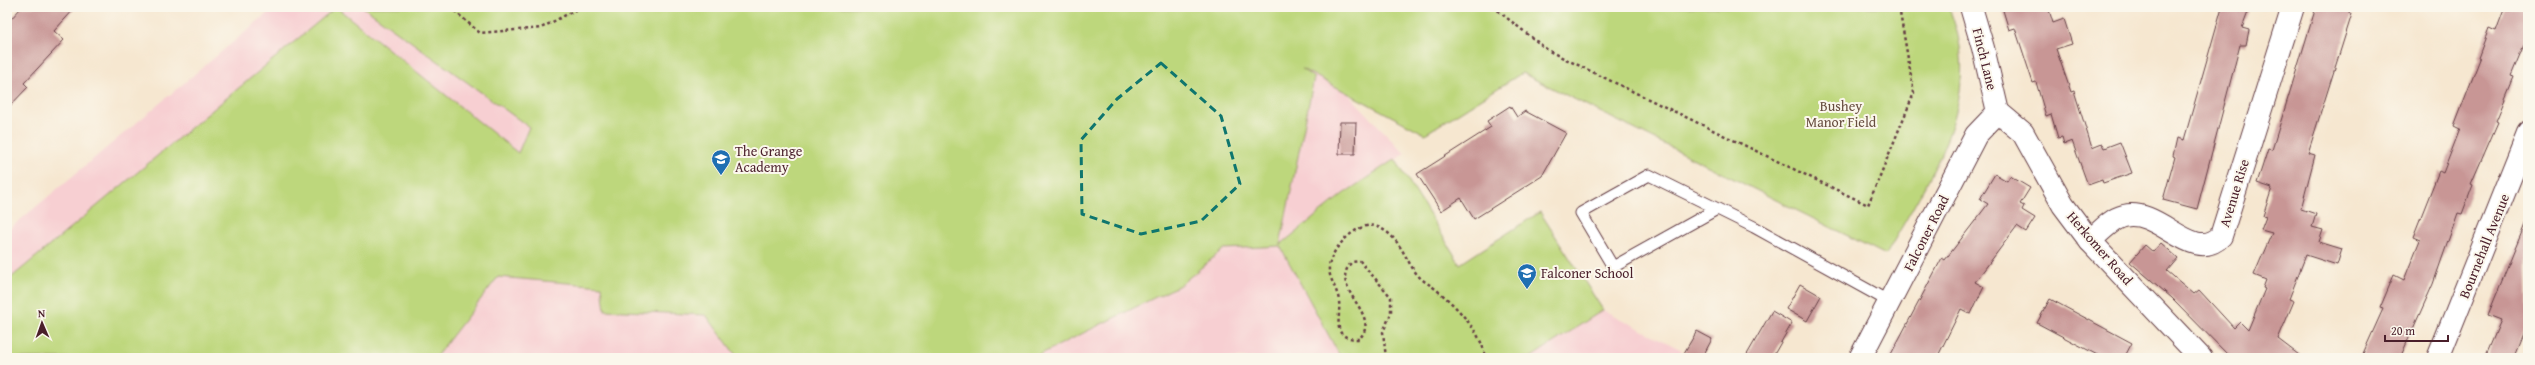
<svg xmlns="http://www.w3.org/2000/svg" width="2535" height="365" viewBox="0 0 2535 365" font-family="'Gentium Book Plus',serif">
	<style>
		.built { fill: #f7cfd2 }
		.green { fill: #bdd77c; stroke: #847b54 }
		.building { fill: #c89695 }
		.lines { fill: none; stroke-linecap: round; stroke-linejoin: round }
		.lane-casing { stroke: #643d44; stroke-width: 13 }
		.street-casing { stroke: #643d44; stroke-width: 24 }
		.secondary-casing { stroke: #643d44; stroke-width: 24 }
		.path { stroke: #643d44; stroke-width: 2.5; stroke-dasharray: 3 3; stroke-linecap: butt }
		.lane { stroke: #fff; stroke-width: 11 }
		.street { stroke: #fff; stroke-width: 22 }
		.secondary { stroke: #fff; stroke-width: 22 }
		.marked { fill: none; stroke: #0f766e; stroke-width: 3; stroke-dasharray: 8 5; stroke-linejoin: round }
		.labels { text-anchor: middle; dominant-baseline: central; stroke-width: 4; stroke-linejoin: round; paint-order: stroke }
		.street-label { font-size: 14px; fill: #4a1f2b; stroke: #fbf7ec }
		.park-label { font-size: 14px; fill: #674d3f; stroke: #fbf7ec }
		.poi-label { font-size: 14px; fill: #4a1f2b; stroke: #fbf7ec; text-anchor: start }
	</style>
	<rect width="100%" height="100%" fill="#fbf7ec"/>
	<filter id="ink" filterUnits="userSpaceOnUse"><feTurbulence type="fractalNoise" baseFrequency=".025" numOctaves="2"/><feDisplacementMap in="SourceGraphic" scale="8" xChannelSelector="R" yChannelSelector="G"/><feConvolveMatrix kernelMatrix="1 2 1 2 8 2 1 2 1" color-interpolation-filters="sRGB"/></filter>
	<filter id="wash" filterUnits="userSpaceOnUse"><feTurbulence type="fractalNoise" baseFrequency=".012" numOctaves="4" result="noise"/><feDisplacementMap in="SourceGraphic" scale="16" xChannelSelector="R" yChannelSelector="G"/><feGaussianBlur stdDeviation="0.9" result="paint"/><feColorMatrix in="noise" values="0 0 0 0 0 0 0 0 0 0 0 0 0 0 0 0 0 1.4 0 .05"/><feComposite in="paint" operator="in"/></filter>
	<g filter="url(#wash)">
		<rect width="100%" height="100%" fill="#f6e7d0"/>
		<g class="built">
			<polygon points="275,7 363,7 529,127 1266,7 1405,154 1343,194 1280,246 1341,358 7,358 7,231"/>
			<polygon points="1540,212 1603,310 1682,350 1677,358 1509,358"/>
		</g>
		<path class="green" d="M336,7l182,146 11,-26 -166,-120h1586c3,10 7,19 9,29 18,80 -36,153 -72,219l-364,-182 -97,61 -123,-65 12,9 -34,167 63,-51 52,-35 65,105 80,-52 63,98 -73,48h-189l-61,-112 -56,3 -44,36 -147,73h-295l-32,-43 -101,-5 -3,-24 -104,-9 -63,81h-428v-77z"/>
		<g id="blocks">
			<g class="building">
				<polygon points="22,7 76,7 54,31 64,40 24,83 28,87 7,109 7,23"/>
				<polygon points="2002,7 2048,7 2053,23 2064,19 2072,44 2056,49 2071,92 2074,91 2092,148 2102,144 2104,148 2120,142 2132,173 2103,183 2102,180 2088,185 2072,141 2064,144 2062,137 2058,138 2051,114 2046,116 2036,82 2033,83 2015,28 2009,30"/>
				<polygon points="2222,7 2250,7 2242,28 2249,30 2246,45 2240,45 2197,209 2163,200 2175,157 2173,156 2177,138 2184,140"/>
				<polygon points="2316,7 2350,7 2349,13 2352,14 2308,153 2315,155 2301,209 2316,214 2312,227 2323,230 2319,242 2342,249 2337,265 2306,255 2289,299 2294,301 2278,339 2303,358 2231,358 2172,298 2130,262 2145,245 2153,252 2161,243 2178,258 2167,271 2194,294 2199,290 2234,328 2240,322 2248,330 2265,289 2263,288 2266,280 2254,275 2272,233 2261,230 2266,217 2263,216 2272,188 2257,183 2268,149 2272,150"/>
				<polygon points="2505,7 2528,7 2528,35 2511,76 2514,77 2496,121 2498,122 2471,184 2473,185 2462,214 2458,213 2433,284 2400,358 2361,358 2383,309 2380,308 2394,275 2404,280 2420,240 2413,237 2439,171 2443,173 2460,129 2454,126 2480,59 2478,58 2489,28 2496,31"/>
				<polygon points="1510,106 1517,117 1525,111 1566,133 1542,176 1474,219 1461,198 1441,211 1417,174 1491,127 1487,121"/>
				<polygon points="1340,122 1356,122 1355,154 1339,154"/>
				<polygon points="1995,174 2007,181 2010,176 2030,188 2020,204 2024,206 2022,210 2035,218 2026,232 2017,226 1975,282 1984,287 1976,303 1971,314 1961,309 1937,358 1889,358 1942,258 1945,260 1988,204 1980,199"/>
				<polygon points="2526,222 2528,321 2513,358 2485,358 2501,320 2488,315"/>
				<polygon points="1800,284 1821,296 1807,321 1786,309"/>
				<polygon points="2050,299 2132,343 2124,358 2103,358 2037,323"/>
				<polygon points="1772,311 1792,323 1772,358 1745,358"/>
				<polygon points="1697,331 1712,339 1702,358 1681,358"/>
			</g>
		</g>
	</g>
	<g filter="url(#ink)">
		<use href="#blocks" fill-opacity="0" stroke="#643d44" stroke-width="1"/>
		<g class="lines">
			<defs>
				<polyline id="lane" points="1717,209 1613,267 1581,213 1649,175 1754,227 1890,302"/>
				<path id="street" d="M2090,241c10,-9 21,-22 34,-25 35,-9 69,49 97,20l72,-229"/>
				<g id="secondary">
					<polyline points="1971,7 1983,48 1998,112"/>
					<polyline points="1998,112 2023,133 2063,205 2090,241 2201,358"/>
					<polyline points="1860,358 1976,135 1998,112"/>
					<polyline points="2438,358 2528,133"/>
				</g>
			</defs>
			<use href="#lane" class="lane-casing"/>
			<use href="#street" class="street-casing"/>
			<use href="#secondary" class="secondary-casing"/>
			<g class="path">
				<polyline points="450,7 480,33 541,28 581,7"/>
				<polyline points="1493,7 1549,51 1868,205 1914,93 1899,7"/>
				<path d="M1386,358l-3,-26 8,-19v-16l-31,-36 -8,1c-26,26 32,52 7,77 -29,0 -18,-19 -20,-38 -1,-10 -9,-21 -10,-31 -2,-18 28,-49 46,-44 30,10 30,44 52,57 20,13 57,49 58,75"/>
			</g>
			<use href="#lane" class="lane"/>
			<use href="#street" class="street"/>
			<use href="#secondary" class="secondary"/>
		</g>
	</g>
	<path class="marked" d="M1161,63l60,53 19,68 -39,37 -60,13 -59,-20 -1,-74 36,-41z"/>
	<defs>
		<symbol id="school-pin" viewBox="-11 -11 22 30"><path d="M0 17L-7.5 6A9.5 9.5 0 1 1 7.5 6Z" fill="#1f6fb2" stroke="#fbf7ec"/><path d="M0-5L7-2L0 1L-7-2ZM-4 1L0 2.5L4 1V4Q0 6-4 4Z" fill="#fff"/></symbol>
	</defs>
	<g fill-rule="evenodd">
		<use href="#school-pin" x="710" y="148" width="22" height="30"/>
		<use href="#school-pin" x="1516" y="262" width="22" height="30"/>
	</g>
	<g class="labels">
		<g class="street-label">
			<text transform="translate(1985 59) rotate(76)">Finch Lane</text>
			<text transform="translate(2234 193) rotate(-73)">Avenue Rise</text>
			<text transform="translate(1926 233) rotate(-63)">Falconer Road</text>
			<text transform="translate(2484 246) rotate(-68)">Bournehall Avenue</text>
			<text transform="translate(2100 248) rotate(49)">Herkomer Road</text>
		</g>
		<g class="park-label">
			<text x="1841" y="106">Bushey<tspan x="1841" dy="16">Manor Field</tspan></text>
		</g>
		<g class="poi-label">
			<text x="735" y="151">The Grange<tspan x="735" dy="16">Academy</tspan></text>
			<text x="1541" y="273">Falconer School</text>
		</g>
	</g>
	<rect width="2535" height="365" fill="none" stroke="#fbf7ec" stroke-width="24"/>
	<g transform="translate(42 323) rotate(358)" stroke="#fbf7ec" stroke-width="3" paint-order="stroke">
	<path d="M0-3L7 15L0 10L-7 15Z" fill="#4a1f2b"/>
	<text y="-6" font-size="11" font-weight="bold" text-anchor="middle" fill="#4a1f2b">N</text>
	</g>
	<path d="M2385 335v6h63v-6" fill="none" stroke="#4a1f2b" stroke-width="2"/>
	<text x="2391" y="335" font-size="12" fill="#4a1f2b" stroke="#fbf7ec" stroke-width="3" paint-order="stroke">20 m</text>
</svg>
